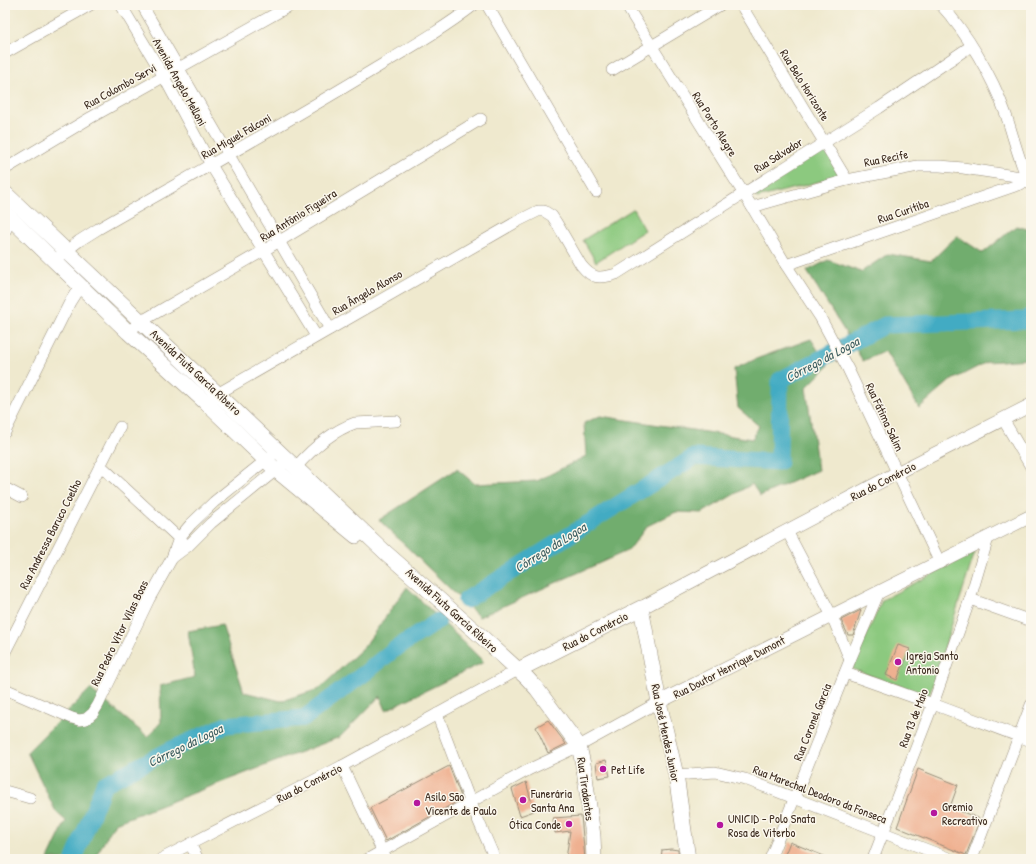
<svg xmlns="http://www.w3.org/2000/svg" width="1036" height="864" viewBox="0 0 1036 864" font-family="'Patrick Hand',sans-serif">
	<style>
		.green { fill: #8cc97f; stroke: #647a4e }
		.forest { fill: #71ad6e; stroke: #566c46 }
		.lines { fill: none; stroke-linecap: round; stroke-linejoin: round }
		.river { stroke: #43abc3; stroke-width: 17 }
		.building { fill: #efb090 }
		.minor-casing { stroke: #958a76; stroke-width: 12 }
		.tertiary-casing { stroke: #958a76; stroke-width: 14 }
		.secondary-casing { stroke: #958a76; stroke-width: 16 }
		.minor { stroke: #fff; stroke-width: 11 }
		.tertiary { stroke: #fff; stroke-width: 13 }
		.secondary { stroke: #fff; stroke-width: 15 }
		.poi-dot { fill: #b5179e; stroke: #fbf7ec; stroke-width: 1.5 }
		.labels { text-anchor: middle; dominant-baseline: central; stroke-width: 3; stroke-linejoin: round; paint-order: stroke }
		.street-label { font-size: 12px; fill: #3b2a1e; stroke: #fbf7ec }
		.poi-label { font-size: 12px; fill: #3b2a1e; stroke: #fbf7ec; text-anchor: start }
		.water-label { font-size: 13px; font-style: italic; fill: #3e5e60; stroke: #fbf7ec }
	</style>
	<rect width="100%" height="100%" fill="#fbf7ec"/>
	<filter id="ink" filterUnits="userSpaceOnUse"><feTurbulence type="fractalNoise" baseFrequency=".025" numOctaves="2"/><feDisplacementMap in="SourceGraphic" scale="8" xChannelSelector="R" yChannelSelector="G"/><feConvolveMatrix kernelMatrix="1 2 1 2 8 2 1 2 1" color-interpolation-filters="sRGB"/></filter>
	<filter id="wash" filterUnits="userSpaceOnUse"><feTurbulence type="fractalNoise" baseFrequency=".012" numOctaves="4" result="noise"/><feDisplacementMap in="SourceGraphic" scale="16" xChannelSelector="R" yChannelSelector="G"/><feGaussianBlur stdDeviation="0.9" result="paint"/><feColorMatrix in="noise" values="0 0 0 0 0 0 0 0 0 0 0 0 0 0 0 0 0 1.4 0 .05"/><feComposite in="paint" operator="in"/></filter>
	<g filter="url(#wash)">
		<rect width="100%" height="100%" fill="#efe9ce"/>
		<g class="green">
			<polygon points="826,147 840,176 757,198 753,191"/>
			<polygon points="633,209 645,230 596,262 583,240"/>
			<polygon points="975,552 929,696 852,669 882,600"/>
		</g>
		<g class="forest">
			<polygon points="1016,226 1031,230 1031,287 1030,288 1031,289 1031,356 1029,359 987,362 950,381 919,408 885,351 863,361 807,271 828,260 861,272 888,254 931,261 957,236 983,253"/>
			<polygon points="811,339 828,366 806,388 818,470 760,496 752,484 702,513 676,512 647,526 629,550 479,617 379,520 457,469 475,484 537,481 586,456 584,423 600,416 752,439 759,426 738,408 734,369 756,359"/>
			<polygon points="407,587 484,662 386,710 380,696 340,737 115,823 94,859 48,859 66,821 56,812 27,752 90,689 148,737 161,722 160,686 195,677 188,631 222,625 244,692 281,701 319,689 364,647"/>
		</g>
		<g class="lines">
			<g class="river">
				<polyline points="466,600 694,457 779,462 780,380 885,325 1027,320 1031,316"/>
				<polyline points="74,859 104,784 170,750 226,725 304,718 365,673 392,651 438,621"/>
			</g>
		</g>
		<g id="blocks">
			<g class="building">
				<polygon points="861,610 853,635 848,635 841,620"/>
				<polygon points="898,645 910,649 897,680 886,675"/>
				<polygon points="548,720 566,744 548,753 536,727"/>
				<polygon points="606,760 610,776 598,778 596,763"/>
				<polygon points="449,766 462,799 386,841 370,808"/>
				<polygon points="918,769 958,785 950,807 980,819 966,855 897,827"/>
				<polygon points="526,782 534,811 520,816 512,789"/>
				<polygon points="581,816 585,859 566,859 570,831 555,833 553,818"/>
				<polygon points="790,842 831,859 783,859"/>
				<polygon points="671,849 678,850 679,859 661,859 662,850"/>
			</g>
		</g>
	</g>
	<g filter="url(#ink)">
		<use href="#blocks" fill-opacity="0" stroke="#958a76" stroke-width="1"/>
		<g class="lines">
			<defs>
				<g id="minor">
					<polyline points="121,5 164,77 211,165 316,336"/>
					<polyline points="142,5 330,329"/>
					<polyline points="487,5 596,192"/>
					<polyline points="626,5 752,207 786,265 820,317 848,369 940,563"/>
					<polyline points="741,5 847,180"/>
					<path d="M941,5c26,28 51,71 64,107 8,22 14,51 25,72"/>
					<polyline points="5,53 90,5"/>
					<polyline points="612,70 720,5"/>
					<polyline points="5,169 90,118 291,5"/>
					<polyline points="752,207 847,180 918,166 940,166 963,168 1028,178"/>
					<polyline points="5,231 11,219"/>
					<path d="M61,255l18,-14 19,-12c87,-50 174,-98 260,-150 39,-24 80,-46 116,-74"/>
					<polyline points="786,265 1029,181"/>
					<polyline points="128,332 142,321 263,251 481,119"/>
					<path d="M212,397l306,-176 20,-10h6l8,5 4,6 25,43c11,14 18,14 35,9l263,-166 92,-62"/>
					<polyline points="1003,419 1031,467"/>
					<polyline points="5,432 70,302 80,286"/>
					<polyline points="100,465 184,543"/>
					<path d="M296,467c16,-18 36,-36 59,-44l41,-2"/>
					<polyline points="5,488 22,497"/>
					<polyline points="787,531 832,616 850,660"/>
					<polyline points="172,558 188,546 211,523 282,465"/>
					<polyline points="970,599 1031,621"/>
					<polyline points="5,652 120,427"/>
					<polyline points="845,673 933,704 1031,741"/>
					<polyline points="5,689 72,718 79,720 86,719 93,713 98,705 149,599 172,558 179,538 191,524 214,502 271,456"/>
					<polyline points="437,714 470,801 495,859"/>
					<polyline points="342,766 386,859"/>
					<polyline points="676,775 715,772 745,779 951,859"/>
					<polyline points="5,791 30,798"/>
					<polyline points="190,844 198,859"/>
					<polyline points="161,859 342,766 518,670"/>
					<polyline points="368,859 530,769 579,746 659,702"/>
					<polyline points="770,859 850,660 878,594"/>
					<polyline points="873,859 933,704 970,599 988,538"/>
					<polyline points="972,859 1031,705"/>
				</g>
				<g id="tertiary">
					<polyline points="641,608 897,473 1031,405"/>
					<path d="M659,702c124,-62 248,-123 372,-186"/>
				</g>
				<g id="secondary">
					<polyline points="5,193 385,552 483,638 527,678 537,689 579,746 584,769 593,836 594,859"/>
					<polyline points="5,213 128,332 204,401 276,470 356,536"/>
					<polyline points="518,670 641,608 659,702 676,775 688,859"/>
				</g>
			</defs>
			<use href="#minor" class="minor-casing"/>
			<use href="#tertiary" class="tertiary-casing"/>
			<use href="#secondary" class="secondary-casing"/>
			<use href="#minor" class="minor"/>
			<use href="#tertiary" class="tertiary"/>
			<use href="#secondary" class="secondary"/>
		</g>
	</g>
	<g class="poi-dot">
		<circle cx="898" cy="662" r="4"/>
		<circle cx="603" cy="769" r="4"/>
		<circle cx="523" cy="800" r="4"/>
		<circle cx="417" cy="803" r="4"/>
		<circle cx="934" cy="813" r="4"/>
		<circle cx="569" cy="824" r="4"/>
		<circle cx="720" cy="825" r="4"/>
	</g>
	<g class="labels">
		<g class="street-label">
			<text transform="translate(180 82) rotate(61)">Avenida Angelo Melloni</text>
			<text transform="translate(805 85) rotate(58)">Rua Belo Horizonte</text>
			<text transform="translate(120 86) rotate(-29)">Rua Colombo Servi</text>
			<text transform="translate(715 124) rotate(58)">Rua Porto Alegre</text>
			<text transform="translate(236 136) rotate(-30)">Rua Miguel Falconi</text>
			<text transform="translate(778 155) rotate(-32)">Rua Salvador</text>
			<text transform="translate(886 158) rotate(-11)">Rua Recife</text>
			<text transform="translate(903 211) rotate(-19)">Rua Curitiba</text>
			<text transform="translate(298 215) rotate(-32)">Rua Antônio Figueira</text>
			<text transform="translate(367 292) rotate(-30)">Rua Ângelo Alonso</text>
			<text transform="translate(196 372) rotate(43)">Avenida Fiuta Garcia Ribeiro</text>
			<text transform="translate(885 417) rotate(65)">Rua Fátima Salim</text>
			<text transform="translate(883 481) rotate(-27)">Rua do Comércio</text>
			<text transform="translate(50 534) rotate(-63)">Rua Andressa Baruco Coelho</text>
			<text transform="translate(452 610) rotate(42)">Avenida Fiuta Garcia Ribeiro</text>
			<text transform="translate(595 631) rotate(-27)">Rua do Comércio</text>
			<text transform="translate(119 633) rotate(-64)">Rua Pedro Vitor Vilas Boas</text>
			<text transform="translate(729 667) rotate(-27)">Rua Doutor Henrique Dumont</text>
			<text transform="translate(913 718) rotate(-69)">Rua 13 de Maio</text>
			<text transform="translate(812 722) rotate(-68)">Rua Coronel Garcia</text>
			<text transform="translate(666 733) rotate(78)">Rua José Mendes Junior</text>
			<text transform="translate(309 783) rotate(-27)">Rua do Comércio</text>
			<text transform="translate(586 789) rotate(82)">Rua Tiradentes</text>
			<text transform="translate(820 794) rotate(21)">Rua Marechal Deodoro da Fonseca</text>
		</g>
		<g class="poi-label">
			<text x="906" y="655">Igreja Santo<tspan x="906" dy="14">Antonio</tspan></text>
			<text x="611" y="769">Pet Life</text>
			<text x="531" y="793">Funerária<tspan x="531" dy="14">Santa Ana</tspan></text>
			<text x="425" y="796">Asilo São<tspan x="425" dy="14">Vicente de Paulo</tspan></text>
			<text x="942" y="806">Gremio<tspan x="942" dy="14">Recreativo</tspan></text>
			<text x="728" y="818">UNICID - Polo Snata<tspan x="728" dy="14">Rosa de Viterbo</tspan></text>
			<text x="561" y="824" text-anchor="end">Ótica Conde</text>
		</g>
		<g class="water-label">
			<text transform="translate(822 359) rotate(-28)">Córrego da Logoa</text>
			<text transform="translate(550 547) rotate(-32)">Córrego da Logoa</text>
			<text transform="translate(185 745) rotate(-26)">Córrego da Logoa</text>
		</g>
	</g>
	<rect width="1036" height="864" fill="none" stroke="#fbf7ec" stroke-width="20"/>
</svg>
